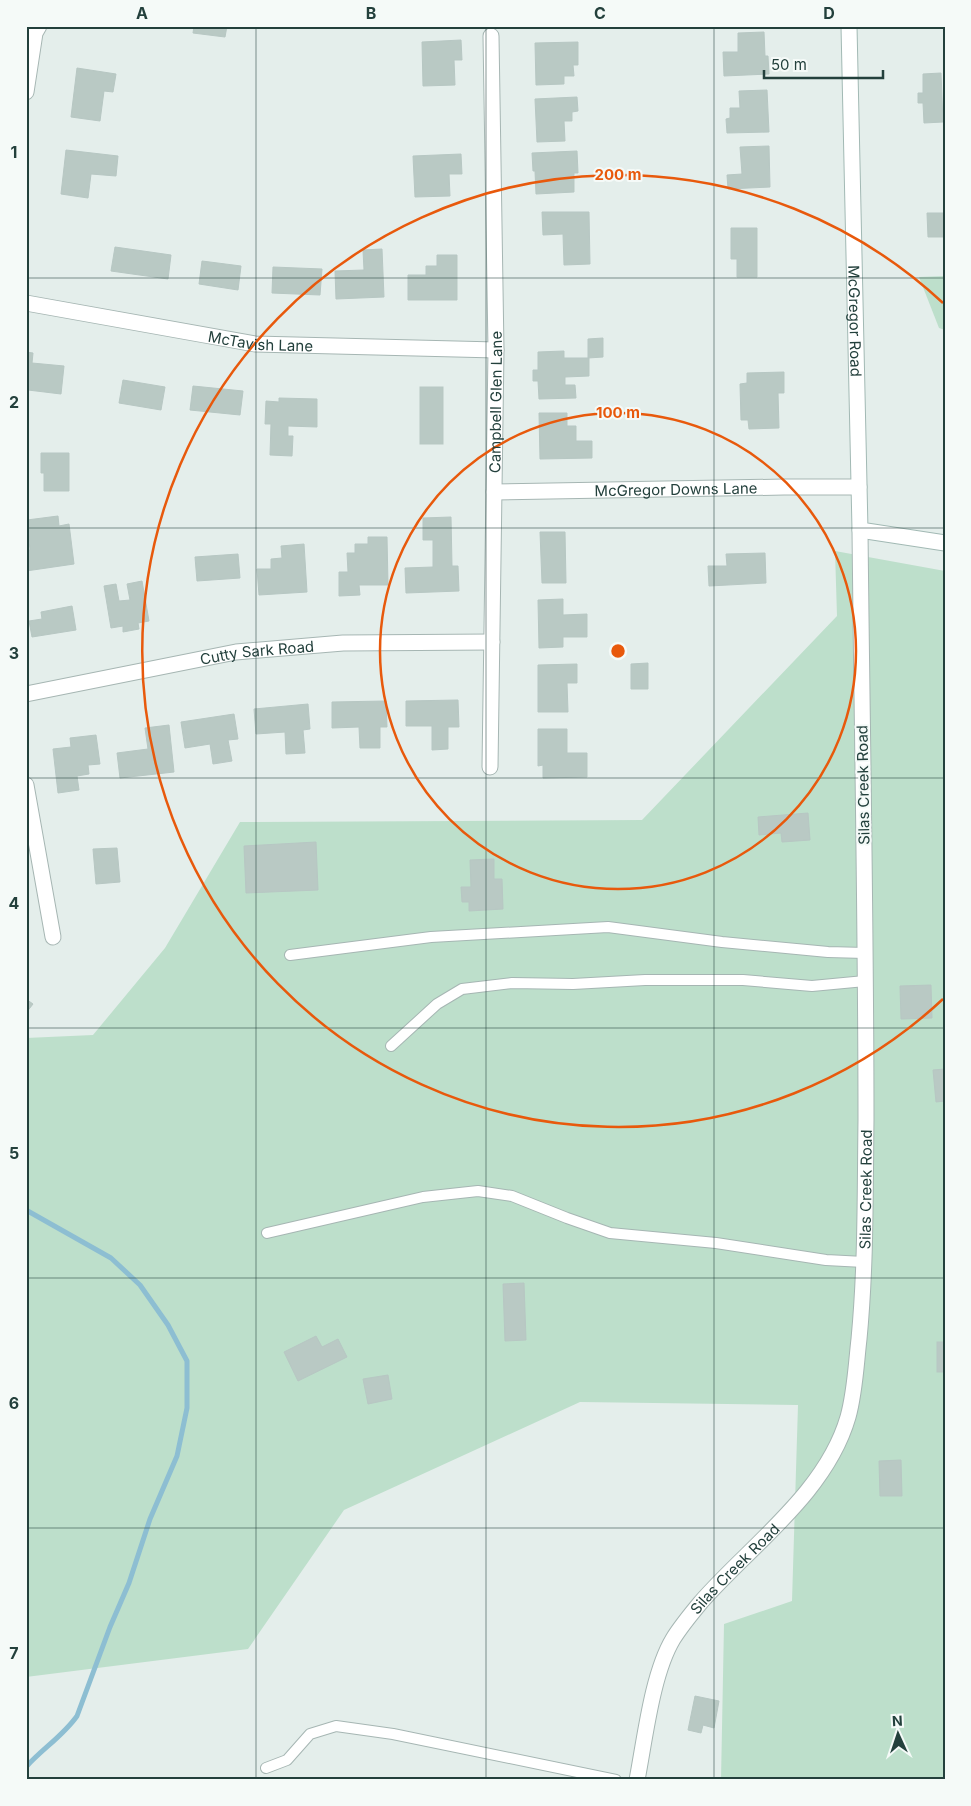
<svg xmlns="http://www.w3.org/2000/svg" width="971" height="1806" viewBox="0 0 971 1806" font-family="Inter,sans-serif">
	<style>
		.green { fill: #bddfcb }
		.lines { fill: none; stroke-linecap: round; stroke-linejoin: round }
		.stream { stroke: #8dbed2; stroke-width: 5 }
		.building { fill: #b9c9c4; stroke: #b7c7c3 }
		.lane-casing { stroke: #a6b6b3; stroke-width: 12 }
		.street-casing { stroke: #a6b6b3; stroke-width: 17 }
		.secondary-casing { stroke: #a2b9b4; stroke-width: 17 }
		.lane { stroke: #fff; stroke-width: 10 }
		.street { stroke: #fff; stroke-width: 15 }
		.secondary { stroke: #fff; stroke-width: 15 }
		.grid { fill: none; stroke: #23403c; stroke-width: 1; stroke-opacity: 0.55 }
		.ring { fill: none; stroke: #e8590c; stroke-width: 2.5 }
		.labels { text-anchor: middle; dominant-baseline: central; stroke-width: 4; stroke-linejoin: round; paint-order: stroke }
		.street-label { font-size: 15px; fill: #23403c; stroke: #f5faf8 }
		.centre { fill: #e8590c; stroke: #f5faf8; stroke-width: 2.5 }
		.ring-label { font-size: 15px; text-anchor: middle; font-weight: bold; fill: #e8590c; stroke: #f5faf8; stroke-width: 4; stroke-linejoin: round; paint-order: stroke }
		.neatline { fill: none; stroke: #23403c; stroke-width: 2 }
		.grid-label { font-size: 16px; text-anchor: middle; font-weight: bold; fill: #23403c }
	</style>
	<rect width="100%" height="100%" fill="#e4eeeb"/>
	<g class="green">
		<polygon points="945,276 945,330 939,328 919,277"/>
		<polygon points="835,551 945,571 945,1780 721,1780 724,1624 792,1601 798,1405 580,1402 344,1510 248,1649 26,1677 26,1038 93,1035 165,948 240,822 642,820 837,616"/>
	</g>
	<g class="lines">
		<path class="stream" d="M26,1210l85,48 29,27 28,40 19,36v47l-10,48 -27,63 -21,64 -19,44 -33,89c-14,20 -35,33 -51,51"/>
	</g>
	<g class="building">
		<polygon points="194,26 227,26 225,37 193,33"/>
		<polygon points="764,32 765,56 768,56 769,74 724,76 723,52 738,52 738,33"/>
		<polygon points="461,40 462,60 454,60 455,85 423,86 422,42"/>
		<polygon points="578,42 578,65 573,65 574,76 564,76 564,84 536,85 535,43"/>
		<polygon points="77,68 116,74 113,92 104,91 100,121 71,117"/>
		<polygon points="941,73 943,122 924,123 923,103 918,103 918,93 923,93 923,74"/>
		<polygon points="767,90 769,132 727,133 726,119 730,118 730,108 740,108 739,91"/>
		<polygon points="577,97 578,111 572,112 572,121 564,121 565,141 537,142 535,99"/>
		<polygon points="769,146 770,187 728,189 727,175 742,174 740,147"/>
		<polygon points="66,150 118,156 116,176 91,174 88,198 61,194"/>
		<polygon points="577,151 578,173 574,173 574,192 536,194 535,171 533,171 532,153"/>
		<polygon points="461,154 462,174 449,174 450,196 415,197 413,156"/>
		<polygon points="542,212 589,212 590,264 564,265 563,234 543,235"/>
		<polygon points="927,213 945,213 945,237 928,237"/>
		<polygon points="731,228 757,228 757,277 737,277 737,259 731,259"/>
		<polygon points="115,247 171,255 168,279 111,271"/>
		<polygon points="382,249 384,297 336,299 335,271 364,270 363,250"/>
		<polygon points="437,255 457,255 457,300 408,300 408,275 426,275 426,266 437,266"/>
		<polygon points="202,261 241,266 238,290 199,284"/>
		<polygon points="273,267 322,269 320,295 272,293"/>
		<polygon points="603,338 603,357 588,358 588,339"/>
		<polygon points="564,351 564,358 589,358 589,376 565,377 565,385 575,385 576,398 539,399 538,381 533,381 533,370 538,370 538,352"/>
		<polygon points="26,352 33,353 32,363 64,366 61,394 28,390 28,394 26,394"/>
		<polygon points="784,372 784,393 778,393 779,428 749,429 748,420 741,420 740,384 747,383 747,373"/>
		<polygon points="123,380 165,387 161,410 119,403"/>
		<polygon points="193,386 243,391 240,415 190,410"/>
		<rect x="420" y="387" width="23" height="57"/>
		<polygon points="279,398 317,399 317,427 288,426 288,436 293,436 292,456 270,455 271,424 265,424 266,401 279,402"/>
		<polygon points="539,413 567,413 567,426 576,426 576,441 592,441 592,458 540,459"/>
		<polygon points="41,453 69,453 69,491 44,491 44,473 41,473"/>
		<polygon points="58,516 59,526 69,524 74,564 26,571 26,550 30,550 27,520"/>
		<polygon points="451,517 452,566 458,566 459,591 406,593 405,568 433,567 433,540 423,540 423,518"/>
		<polygon points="540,532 565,532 566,583 542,583"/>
		<polygon points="368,537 387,537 388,585 359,585 360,595 339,596 339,572 348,572 347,553 355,553 355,544 368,544"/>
		<polygon points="304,544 307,592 259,595 257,569 271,569 271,559 282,558 281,546"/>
		<polygon points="765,553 766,583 709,586 708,566 727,566 726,554"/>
		<polygon points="238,554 240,578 197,581 195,557"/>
		<polygon points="142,581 149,621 138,623 139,629 123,632 123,626 111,628 104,586 116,584 119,601 130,600 127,584"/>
		<polygon points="563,599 563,615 587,614 587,637 563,637 563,647 539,648 538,600"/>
		<polygon points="72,606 76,630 32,637 29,621 42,619 41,612"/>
		<polygon points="648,663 648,689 631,689 631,664"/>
		<polygon points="577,664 577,683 567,683 568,712 538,712 538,665"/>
		<polygon points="458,700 459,727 448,727 448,749 432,750 432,726 406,726 406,701"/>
		<polygon points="386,701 387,727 380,727 380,748 360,748 359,727 332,728 332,702"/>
		<polygon points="308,704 310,729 303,730 305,753 286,754 285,732 256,734 254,709"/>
		<polygon points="234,714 238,739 228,740 232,761 213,764 210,744 185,748 181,722"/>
		<polygon points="169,725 174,772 120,778 117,753 148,749 145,728"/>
		<polygon points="538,729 567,729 567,753 587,753 587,777 543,778 543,765 538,766"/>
		<polygon points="96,735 100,764 88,765 89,774 77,776 79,790 58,793 53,749 71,747 70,738"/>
		<polygon points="808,813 810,840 782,842 781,833 759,835 758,817"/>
		<polygon points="316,842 318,890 246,893 244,846"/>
		<polygon points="117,848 120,882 96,884 93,849"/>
		<polygon points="494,859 494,879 502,879 503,909 469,911 469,902 462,902 461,887 471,887 470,860"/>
		<polygon points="931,985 932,1018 901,1019 900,986"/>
		<polygon points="26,999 33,1004 26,1013"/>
		<polygon points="945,1069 945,1101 936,1102 933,1070"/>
		<polygon points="524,1283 526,1340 505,1341 503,1284"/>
		<polygon points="316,1336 322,1347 338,1339 347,1357 298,1381 284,1352"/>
		<rect x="937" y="1342" width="8" height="30"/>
		<polygon points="388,1375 392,1399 368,1404 363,1379"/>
		<polygon points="901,1460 902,1496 880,1496 879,1461"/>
		<polygon points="695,1696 719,1701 714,1728 703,1725 701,1733 688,1730"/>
	</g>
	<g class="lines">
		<defs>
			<g id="lane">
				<polyline points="290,955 431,937 608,927 722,942 828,952 865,953"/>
				<polyline points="391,1046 437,1004 462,989 512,983 573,984 645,980 743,980 812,986 865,981"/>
				<polyline points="267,1233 423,1197 478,1191 512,1196 567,1218 610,1233 716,1243 826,1260 864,1262"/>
				<polyline points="266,1768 287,1760 310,1734 336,1726 393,1734 616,1780"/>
			</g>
			<g id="street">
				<polyline points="26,92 35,33 39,26"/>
				<path id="s1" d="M26,303l229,41 241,6"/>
				<path id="s2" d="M494,492l290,-5h75"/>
				<path id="s3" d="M26,694l210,-42 107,-9 149,-1"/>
				<path id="s4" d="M490,767l6,-417 -5,-314"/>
				<polyline points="26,785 53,937"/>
				<path id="s5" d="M637,1780c8,-41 15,-106 36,-141 8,-13 18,-25 28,-37 50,-57 125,-109 147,-185 7,-25 8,-52 11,-78 7,-73 6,-146 7,-219 0,-196 -4,-393 -6,-590"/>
			</g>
			<g id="secondary">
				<path id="s6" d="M849,26l11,504 85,13"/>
			</g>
		</defs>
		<use href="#lane" class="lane-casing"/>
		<use href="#street" class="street-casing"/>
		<use href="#secondary" class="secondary-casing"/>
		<use href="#lane" class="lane"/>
		<use href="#street" class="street"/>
		<use href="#secondary" class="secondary"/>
	</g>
	<path class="grid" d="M256,26v1754M486,26v1754M714,26v1754M26,278h919M26,528h919M26,778h919M26,1028h919M26,1278h919M26,1528h919"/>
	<g class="ring">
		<circle cx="618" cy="651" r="238"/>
		<path d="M943 999A476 476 0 1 1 943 303"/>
	</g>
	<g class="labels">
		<g class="street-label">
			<text stroke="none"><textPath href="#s6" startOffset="295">McGregor Road</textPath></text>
			<text stroke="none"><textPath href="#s1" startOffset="238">McTavish Lane</textPath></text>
			<text stroke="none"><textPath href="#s4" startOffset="365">Campbell Glen Lane</textPath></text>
			<text stroke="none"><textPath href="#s2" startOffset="182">McGregor Downs Lane</textPath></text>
			<text stroke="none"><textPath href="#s3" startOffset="235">Cutty Sark Road</textPath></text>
			<text transform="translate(863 785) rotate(-91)">Silas Creek Road</text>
			<text stroke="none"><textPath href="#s5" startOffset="660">Silas Creek Road</textPath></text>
			<text stroke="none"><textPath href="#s5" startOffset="240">Silas Creek Road</textPath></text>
		</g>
	</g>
	<circle cx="618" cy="651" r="8" class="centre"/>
	<g class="ring-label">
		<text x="618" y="180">200 m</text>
		<text x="618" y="418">100 m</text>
	</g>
	<rect width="971" height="1806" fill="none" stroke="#f5faf8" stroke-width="55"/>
	<g transform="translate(898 1734) rotate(357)" stroke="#f5faf8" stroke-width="4" paint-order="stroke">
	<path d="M0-4L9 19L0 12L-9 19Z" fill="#23403c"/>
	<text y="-8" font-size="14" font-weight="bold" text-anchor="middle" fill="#23403c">N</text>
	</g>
	<path d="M764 70v8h119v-8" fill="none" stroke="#23403c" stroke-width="2.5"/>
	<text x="771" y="70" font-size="15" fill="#23403c" stroke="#f5faf8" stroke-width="4" paint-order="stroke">50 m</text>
	<rect x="28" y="28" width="916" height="1750" class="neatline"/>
	<g class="grid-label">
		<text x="142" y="19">A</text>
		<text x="371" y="19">B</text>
		<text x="600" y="19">C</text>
		<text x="829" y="19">D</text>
		<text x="14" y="158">1</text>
		<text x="14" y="408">2</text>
		<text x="14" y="659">3</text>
		<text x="14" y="909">4</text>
		<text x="14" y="1159">5</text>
		<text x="14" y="1409">6</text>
		<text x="14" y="1659">7</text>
	</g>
</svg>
